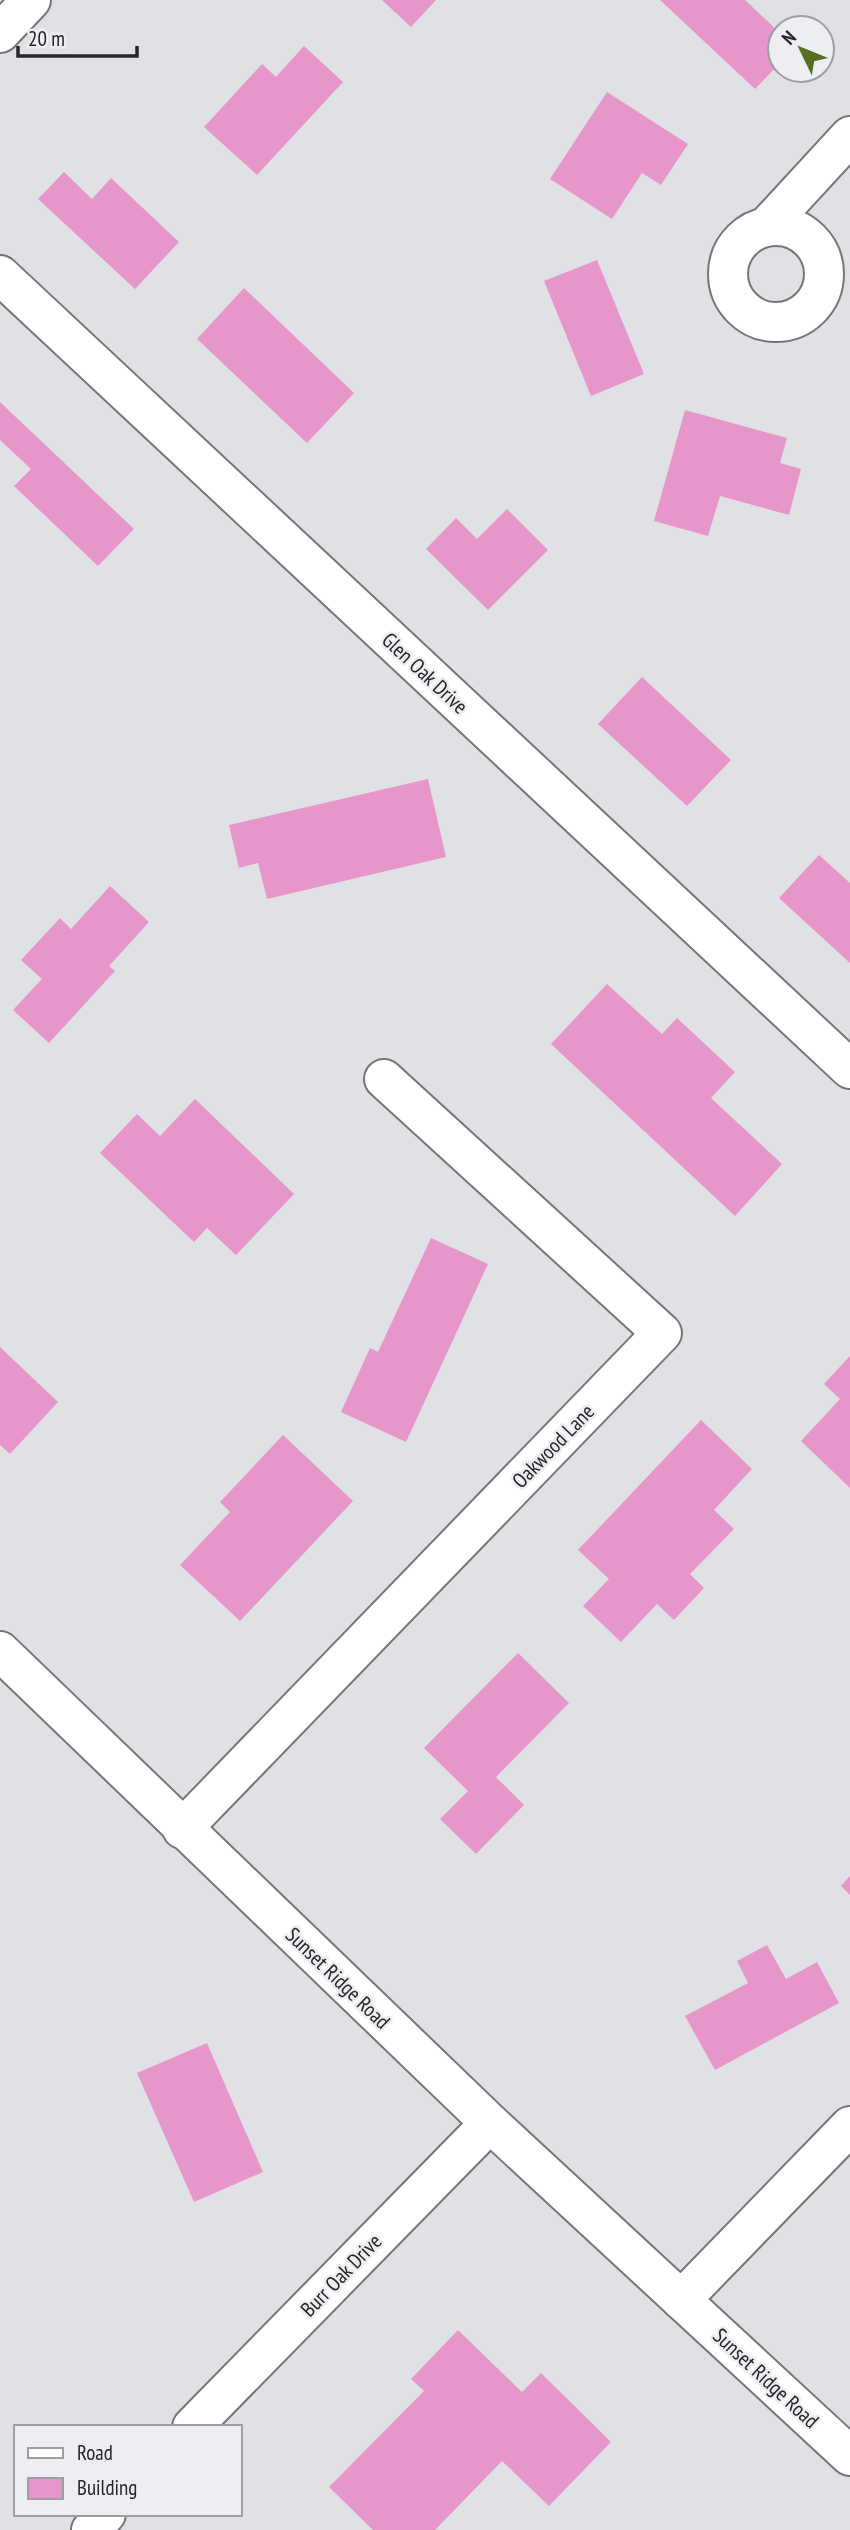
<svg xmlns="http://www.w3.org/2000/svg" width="850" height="2530" viewBox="0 0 850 2530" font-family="'PT Sans Narrow',sans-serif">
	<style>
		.building { fill: #e796ca }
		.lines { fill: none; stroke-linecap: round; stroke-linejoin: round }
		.minor-casing { stroke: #757679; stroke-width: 42 }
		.minor { stroke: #fff; stroke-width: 38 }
		.labels { text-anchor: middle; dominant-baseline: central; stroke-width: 5; stroke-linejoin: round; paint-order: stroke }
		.street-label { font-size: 21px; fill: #262628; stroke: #edeef2 }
	</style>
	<rect width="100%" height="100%" fill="#e0e1e4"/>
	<g class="building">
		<polygon points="382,0 436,0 411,27"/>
		<polygon points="660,0 745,0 780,33 780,63 755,89"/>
		<polygon points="304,46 343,82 257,175 204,127 262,64 276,77"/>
		<polygon points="607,92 688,144 661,185 642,173 612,219 550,179"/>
		<polygon points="64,172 92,199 111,178 179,242 135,289 38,199"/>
		<polygon points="597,260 644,374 591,396 544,281"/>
		<polygon points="244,288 354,393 307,443 197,339"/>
		<polygon points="0,402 134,529 98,566 14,486 31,469 0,440"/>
		<polygon points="685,410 787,438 780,463 801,469 789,515 720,496 708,536 654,521"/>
		<polygon points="507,509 548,550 488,610 426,549 456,518 477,539"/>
		<polygon points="642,677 731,760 687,806 598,724"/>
		<polygon points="428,779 446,857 267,899 258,863 239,868 229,825"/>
		<polygon points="819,855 850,883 850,963 779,898"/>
		<polygon points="110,886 149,922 109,966 115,971 49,1043 13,1010 42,979 21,960 60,918 71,929"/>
		<polygon points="607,984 662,1034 677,1018 735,1072 711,1098 782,1164 735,1216 551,1044"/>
		<polygon points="195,1099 294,1194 236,1255 207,1228 194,1242 100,1153 137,1114 160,1136"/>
		<polygon points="431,1238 488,1264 406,1442 341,1412 370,1348 378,1352"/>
		<polygon points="0,1347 58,1402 10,1454 0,1445"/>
		<polygon points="850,1356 850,1488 801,1441 840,1399 824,1384"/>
		<polygon points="701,1420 752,1469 714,1510 734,1529 690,1574 704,1588 674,1620 657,1604 621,1642 583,1606 609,1579 578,1550"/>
		<polygon points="283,1435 353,1501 240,1621 180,1565 230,1512 220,1502"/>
		<polygon points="518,1653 569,1703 496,1777 524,1805 476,1854 440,1819 468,1791 424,1748"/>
		<polygon points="850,1876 850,1895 841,1886"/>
		<polygon points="767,1945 786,1979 817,1962 839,2003 715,2070 685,2016 748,1983 737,1961"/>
		<polygon points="207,2043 263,2172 194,2202 137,2073"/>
		<polygon points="458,2330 522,2392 541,2373 611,2442 549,2506 502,2461 435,2530 373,2530 329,2487 424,2391 411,2379"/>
	</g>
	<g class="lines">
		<defs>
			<g id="minor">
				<polyline points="0,33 31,0"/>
				<circle cx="776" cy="274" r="48"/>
				<polyline points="767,226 850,136"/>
				<polyline points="0,275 850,1069"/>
				<polyline points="0,1651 490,2123 850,2456"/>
				<polyline points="182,1829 662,1333 384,1079"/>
				<polyline points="681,2300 850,2126"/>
				<polyline points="192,2427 490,2123"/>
				<polyline points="91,2530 106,2514"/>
			</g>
		</defs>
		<use href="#minor" class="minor-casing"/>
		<use href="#minor" class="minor"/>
	</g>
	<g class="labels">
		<g class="street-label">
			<text transform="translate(425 673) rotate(43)">Glen Oak Drive</text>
			<text transform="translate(553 1446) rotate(-46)">Oakwood Lane</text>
			<text transform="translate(338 1978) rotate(44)">Sunset Ridge Road</text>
			<text transform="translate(341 2275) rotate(-46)">Burr Oak Drive</text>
			<text transform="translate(766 2378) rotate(43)">Sunset Ridge Road</text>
		</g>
	</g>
	<rect x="14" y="2425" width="228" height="91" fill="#edeef2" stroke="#9d9ea1" stroke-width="2"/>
	<rect x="28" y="2448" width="35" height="10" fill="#ffffff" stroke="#9d9ea1" stroke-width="2"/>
	<text x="77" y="2460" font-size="21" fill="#262628">Road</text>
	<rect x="28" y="2478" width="35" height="21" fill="#e796ca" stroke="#9d9ea1" stroke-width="2"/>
	<text x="77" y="2495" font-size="21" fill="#262628">Building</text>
	<g transform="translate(801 49) rotate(313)"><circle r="33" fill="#edeef2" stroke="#9d9ea1" stroke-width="2"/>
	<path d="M0-5L12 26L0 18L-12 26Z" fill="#566f22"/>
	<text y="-10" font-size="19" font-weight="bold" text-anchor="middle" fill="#262628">N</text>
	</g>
	<path d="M18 46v10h119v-10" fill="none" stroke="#262628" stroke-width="3.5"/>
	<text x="28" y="46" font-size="21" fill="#262628" stroke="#edeef2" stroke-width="5" paint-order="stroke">20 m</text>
</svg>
